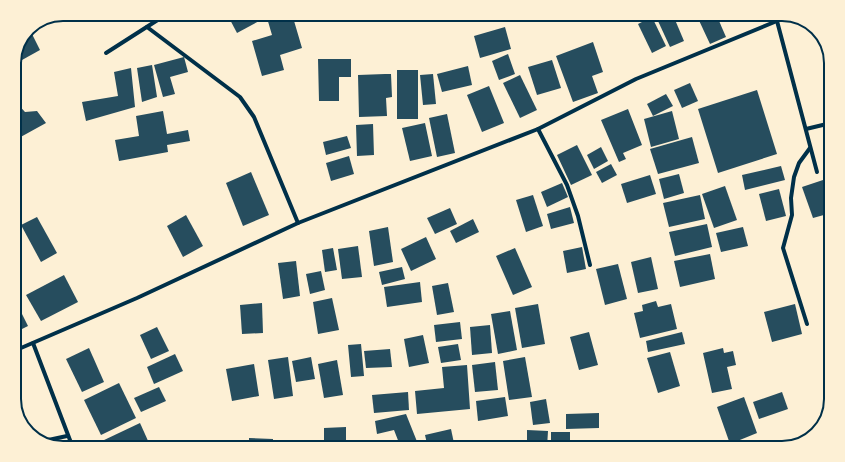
<svg xmlns="http://www.w3.org/2000/svg" width="845" height="462" viewBox="0 0 845 462" font-family="'Work Sans',sans-serif">
	<style>
		.building { fill: #264d5e }
		.lines { fill: none; stroke-linecap: round; stroke-linejoin: round }
		.minor { stroke: #003049; stroke-width: 4 }
		.rim { fill: none; stroke: #003049; stroke-width: 2 }
	</style>
	<rect width="100%" height="100%" fill="#fdf0d5"/>
	<g class="building">
		<polygon points="227,14 258,14 261,20 237,33"/>
		<polygon points="280,14 292,14 302,48 280,55 284,70 262,76 252,41 272,35 267,18"/>
		<polygon points="518,14 535,14 522,21"/>
		<polygon points="696,14 716,14 726,37 710,44"/>
		<polygon points="673,15 684,41 670,47 658,21"/>
		<polygon points="652,17 666,46 652,53 638,24"/>
		<polygon points="505,27 511,49 480,58 474,36"/>
		<polygon points="29,28 40,50 22,60 18,52"/>
		<polygon points="593,42 603,72 592,76 598,93 573,102 556,56"/>
		<polygon points="508,54 515,74 499,80 492,61"/>
		<polygon points="184,57 188,72 170,77 175,94 163,97 154,65"/>
		<polygon points="318,59 351,59 351,77 339,77 339,101 319,101"/>
		<polygon points="552,60 561,88 537,95 528,67"/>
		<polygon points="152,65 157,97 142,102 137,68"/>
		<polygon points="468,66 472,85 442,92 437,74"/>
		<polygon points="131,68 135,107 86,121 82,102 118,96 114,72"/>
		<rect x="397" y="70" width="21" height="49"/>
		<polygon points="385,74 391,74 392,97 386,98 387,116 359,117 358,75"/>
		<polygon points="433,74 436,104 423,105 420,75"/>
		<polygon points="520,75 537,110 520,118 503,83"/>
		<polygon points="690,83 698,101 682,108 674,90"/>
		<polygon points="489,86 504,123 482,132 467,95"/>
		<polygon points="757,90 777,154 718,173 698,109"/>
		<polygon points="666,94 673,106 653,116 647,104"/>
		<polygon points="14,100 25,112 37,111 46,123 17,139 14,137"/>
		<polygon points="628,109 642,145 623,153 626,159 619,162 601,120"/>
		<polygon points="163,111 167,134 188,130 190,141 167,145 168,152 119,161 115,140 139,136 136,116"/>
		<polygon points="672,111 679,139 651,147 644,119"/>
		<polygon points="447,114 455,153 437,157 429,118"/>
		<polygon points="425,123 432,156 410,161 402,128"/>
		<polygon points="373,124 374,155 357,156 356,125"/>
		<polygon points="347,136 351,148 326,155 323,142"/>
		<polygon points="692,137 699,163 658,174 650,149"/>
		<polygon points="577,145 592,175 571,185 557,155"/>
		<polygon points="601,147 608,161 594,169 587,155"/>
		<polygon points="831,153 831,174 830,174 825,154"/>
		<polygon points="349,156 354,174 331,181 326,163"/>
		<polygon points="611,164 617,175 602,183 596,172"/>
		<polygon points="781,166 785,180 745,190 742,175"/>
		<polygon points="251,172 269,215 243,226 226,183"/>
		<polygon points="679,174 684,193 664,199 659,179"/>
		<polygon points="650,175 656,194 627,203 621,184"/>
		<polygon points="823,180 831,203 831,213 813,218 802,187"/>
		<polygon points="562,183 568,197 547,207 541,192"/>
		<polygon points="725,186 737,220 714,228 702,194"/>
		<polygon points="779,189 786,216 766,221 759,194"/>
		<polygon points="533,195 543,226 526,232 516,200"/>
		<polygon points="700,195 705,219 669,227 663,203"/>
		<polygon points="570,207 574,223 551,229 547,214"/>
		<polygon points="450,208 457,224 435,234 427,218"/>
		<polygon points="186,215 203,246 183,257 167,226"/>
		<polygon points="37,217 57,253 41,262 21,225"/>
		<polygon points="473,219 479,232 456,243 450,231"/>
		<polygon points="707,224 712,247 675,256 669,232"/>
		<polygon points="388,227 393,262 374,266 369,231"/>
		<polygon points="743,227 748,246 721,252 716,233"/>
		<polygon points="831,229 831,258 823,231"/>
		<polygon points="426,237 436,259 411,271 401,249"/>
		<polygon points="358,246 362,277 342,279 338,249"/>
		<polygon points="582,247 586,269 567,273 563,251"/>
		<polygon points="333,248 337,270 325,272 322,250"/>
		<polygon points="515,248 532,287 513,295 496,256"/>
		<polygon points="710,254 715,279 680,287 674,261"/>
		<polygon points="651,257 658,289 638,293 631,262"/>
		<polygon points="296,261 300,296 283,299 278,263"/>
		<polygon points="618,264 627,299 605,305 596,269"/>
		<polygon points="402,267 405,279 382,285 379,272"/>
		<polygon points="321,271 325,290 310,294 306,274"/>
		<polygon points="64,275 78,302 41,321 26,295"/>
		<polygon points="420,282 422,302 387,307 384,287"/>
		<polygon points="448,283 454,312 437,315 432,286"/>
		<polygon points="14,298 28,326 14,333"/>
		<polygon points="332,298 339,330 318,334 313,302"/>
		<polygon points="656,301 658,307 671,304 677,329 640,338 634,313 643,311 642,305"/>
		<polygon points="262,303 263,333 242,334 240,305"/>
		<polygon points="538,304 545,344 522,348 515,308"/>
		<polygon points="795,304 802,334 772,342 764,312"/>
		<polygon points="510,311 517,350 498,354 491,314"/>
		<polygon points="460,322 462,339 436,342 434,325"/>
		<polygon points="490,325 492,353 472,355 470,327"/>
		<polygon points="157,327 169,351 151,359 140,335"/>
		<polygon points="589,332 598,365 579,370 570,337"/>
		<polygon points="682,332 685,344 648,352 646,341"/>
		<polygon points="423,335 429,363 409,367 404,339"/>
		<polygon points="361,344 364,376 351,377 348,345"/>
		<polygon points="458,344 461,360 441,363 438,347"/>
		<polygon points="89,348 104,382 82,392 66,359"/>
		<polygon points="723,348 724,353 733,351 736,365 727,367 732,389 712,393 703,353"/>
		<polygon points="390,349 392,367 366,368 364,351"/>
		<polygon points="670,352 680,386 658,393 647,358"/>
		<polygon points="175,354 183,371 154,384 147,367"/>
		<polygon points="288,357 293,396 274,399 268,360"/>
		<polygon points="311,357 315,379 296,382 292,361"/>
		<polygon points="525,357 532,397 509,400 503,361"/>
		<polygon points="337,360 343,395 324,398 318,364"/>
		<polygon points="495,362 498,390 475,392 472,365"/>
		<polygon points="254,364 259,396 232,401 226,369"/>
		<polygon points="467,365 470,409 417,414 415,391 444,388 442,367"/>
		<polygon points="119,383 136,418 101,435 84,400"/>
		<polygon points="159,387 166,401 141,412 134,398"/>
		<polygon points="408,392 409,410 374,413 372,395"/>
		<polygon points="782,392 788,409 759,419 753,402"/>
		<polygon points="505,397 508,416 478,421 476,401"/>
		<polygon points="744,397 757,433 730,444 717,407"/>
		<polygon points="546,399 550,423 533,425 530,402"/>
		<polygon points="599,413 599,428 566,429 566,414"/>
		<polygon points="406,414 418,444 407,448 401,448 394,430 377,434 375,421"/>
		<polygon points="140,423 149,443 139,448 105,448 102,441"/>
		<polygon points="346,427 346,448 324,448 324,428"/>
		<polygon points="451,429 455,448 428,448 425,435"/>
		<polygon points="527,430 548,431 547,448 527,448"/>
		<rect x="551" y="432" width="19" height="16"/>
		<polygon points="249,438 273,439 273,448 249,448"/>
	</g>
	<g class="lines">
		<g class="minor">
			<polyline points="777,21 817,172"/>
			<polyline points="147,27 240,97 254,117 298,223"/>
			<polyline points="106,53 167,14"/>
			<polyline points="538,129 567,185 578,216 590,265"/>
			<polyline points="806,129 831,123"/>
			<polyline points="807,324 783,248 792,215 791,198 794,177 799,163 810,148"/>
			<polyline points="33,343 73,448"/>
			<polyline points="14,351 137,298 298,223 538,129 636,79 789,16"/>
			<polyline points="39,442 67,436"/>
		</g>
	</g>
	<path d="M0 0H845V462H0ZM63 21H782A42 42 0 0 1 824 63V399A42 42 0 0 1 782 441H63A42 42 0 0 1 21 399V63A42 42 0 0 1 63 21Z" fill="#fdf0d5" fill-rule="evenodd"/>
	<path class="rim" d="M63 21H782A42 42 0 0 1 824 63V399A42 42 0 0 1 782 441H63A42 42 0 0 1 21 399V63A42 42 0 0 1 63 21Z"/>
</svg>
